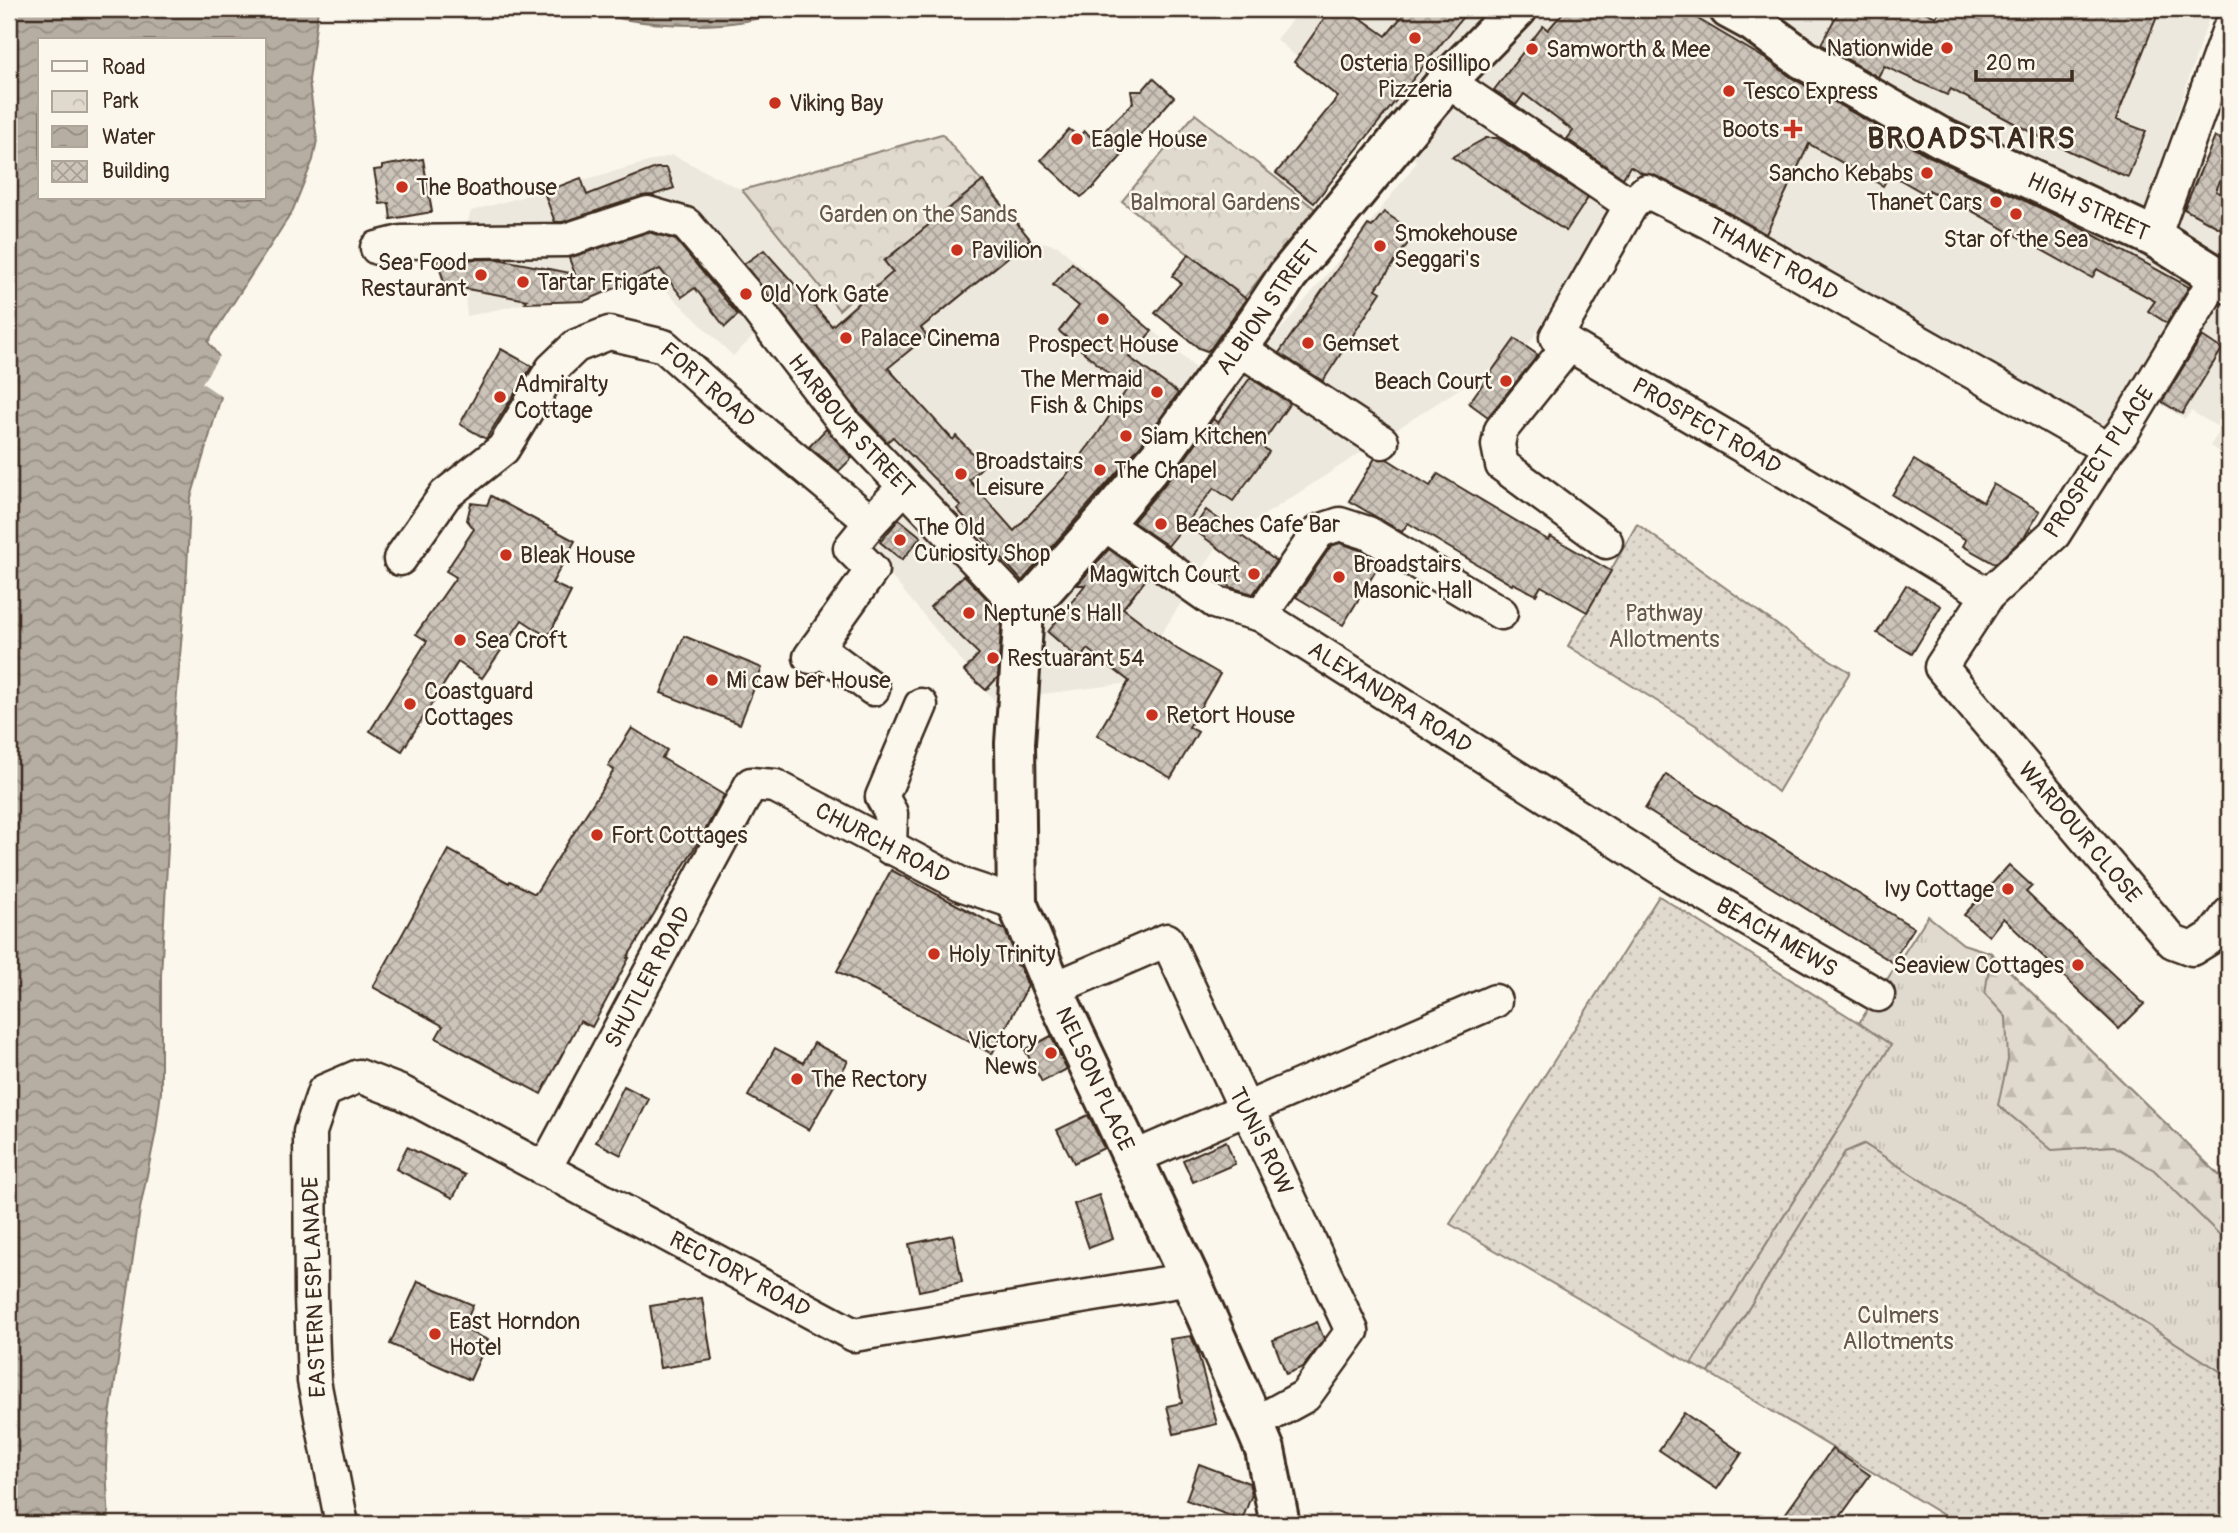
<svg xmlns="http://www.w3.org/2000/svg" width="2238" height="1533" viewBox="0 0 2238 1533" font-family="Pangolin,sans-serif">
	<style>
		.built { fill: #ede8dd }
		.grass { fill: url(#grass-tufts); stroke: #8d8276; stroke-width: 2 }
		.forest { fill: url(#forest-firs); stroke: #8d8276; stroke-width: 2 }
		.park { fill: url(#park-crowns); stroke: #8d8276; stroke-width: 2 }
		.garden { fill: url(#garden-dots); stroke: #8d8276; stroke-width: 2 }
		.water { fill: url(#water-waves); stroke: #85796d; stroke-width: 2; fill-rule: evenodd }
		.pier { fill: #fbf7ec }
		.building { fill: url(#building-cross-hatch); stroke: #3b2a1e; stroke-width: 2 }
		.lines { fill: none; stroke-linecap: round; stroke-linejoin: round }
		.minor-casing { stroke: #3b2a1e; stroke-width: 37 }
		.major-casing { stroke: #3b2a1e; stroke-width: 44 }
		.minor { stroke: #fbf7ec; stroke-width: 32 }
		.major { stroke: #fbf7ec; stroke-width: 38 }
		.poi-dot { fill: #c8321e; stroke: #fbf7ec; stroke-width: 2.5 }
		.labels { text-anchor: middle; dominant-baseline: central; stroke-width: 5; stroke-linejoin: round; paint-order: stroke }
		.poi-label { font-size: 23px; fill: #3b2a1e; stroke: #fbf7ec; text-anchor: start }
		.park-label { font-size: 23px; fill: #64564a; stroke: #fbf7ec }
		.street-label { font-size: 23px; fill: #3b2a1e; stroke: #fbf7ec }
		.district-label { font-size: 30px; font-weight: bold; letter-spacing: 2px; fill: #3b2a1e; stroke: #fbf7ec }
	</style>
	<defs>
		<pattern id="grass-tufts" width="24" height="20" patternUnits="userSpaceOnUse" patternTransform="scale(1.75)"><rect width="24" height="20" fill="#dfd9ce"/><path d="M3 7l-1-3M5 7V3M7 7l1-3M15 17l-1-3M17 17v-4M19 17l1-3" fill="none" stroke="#c0bab0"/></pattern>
		<pattern id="forest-firs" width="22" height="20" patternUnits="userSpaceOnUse" patternTransform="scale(1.75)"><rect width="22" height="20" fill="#dfd9ce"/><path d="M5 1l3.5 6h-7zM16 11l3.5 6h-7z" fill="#c0bab0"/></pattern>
		<pattern id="park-crowns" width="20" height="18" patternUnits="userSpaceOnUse" patternTransform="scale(1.75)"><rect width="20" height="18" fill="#dfd9ce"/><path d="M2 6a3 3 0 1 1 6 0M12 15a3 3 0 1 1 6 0" fill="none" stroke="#c0bab0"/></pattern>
		<pattern id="garden-dots" width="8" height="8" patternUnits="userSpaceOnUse" patternTransform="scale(1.75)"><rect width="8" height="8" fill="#dfd9ce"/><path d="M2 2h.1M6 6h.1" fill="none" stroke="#c0bab0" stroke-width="1.8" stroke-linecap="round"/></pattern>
		<pattern id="water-waves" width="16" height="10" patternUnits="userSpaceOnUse" patternTransform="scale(1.75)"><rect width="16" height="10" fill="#b6aea2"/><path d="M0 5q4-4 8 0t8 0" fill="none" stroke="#958e83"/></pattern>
		<pattern id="building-cross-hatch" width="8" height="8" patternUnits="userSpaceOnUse" patternTransform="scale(1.75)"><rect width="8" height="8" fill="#ccc4b9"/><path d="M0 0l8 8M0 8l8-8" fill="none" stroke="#a79f96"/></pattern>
	</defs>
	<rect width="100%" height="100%" fill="#fbf7ec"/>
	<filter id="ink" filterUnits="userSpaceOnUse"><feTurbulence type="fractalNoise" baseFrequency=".0143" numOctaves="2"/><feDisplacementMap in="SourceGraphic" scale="14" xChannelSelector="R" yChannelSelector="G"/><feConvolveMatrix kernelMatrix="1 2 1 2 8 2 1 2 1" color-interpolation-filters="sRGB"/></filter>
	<g filter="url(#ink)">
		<polygon class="built" points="1301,9 2212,9 2166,147 2229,167 2229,459 2210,446 2221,429 2191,411 2185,419 2156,401 2128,448 1629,174 1530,343 1218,545 1130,683 994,700 871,552 927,486 801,342 758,332 733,356 651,276 467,316 460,248 471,211 673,155 742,190 942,134 1030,239 1058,246 1226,395 1368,225 1417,162 1276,39"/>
		<polygon class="grass" points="1928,916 1963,944 1991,953 2229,1185 2229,1377 1864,1144 1845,1152 1709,1373 1691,1364 1891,1045 1859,1023"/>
		<polygon class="forest" points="1991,953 2229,1185 2229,1244 2154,1170 2114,1146 2052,1150 1998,1105 2008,1060 2006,1017 1985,994"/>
		<g class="park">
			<polygon points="1195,114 1315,209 1244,298 1122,201"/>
			<polygon points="942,134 1030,239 931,320 900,281 871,297 863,288 839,310 742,190"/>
		</g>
		<g class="garden">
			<polygon points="1637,524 1798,640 1850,672 1778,792 1697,726 1568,646"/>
			<polygon points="1659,896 1859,1023 1891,1045 1691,1364 1450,1224"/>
			<polygon points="1864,1144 2229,1377 2229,1524 1958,1524 1709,1373 1845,1152"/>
		</g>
		<g class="water">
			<path d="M9,9h309l-9,72 8,59 -4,20 -21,52 -84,130 21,28 -39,131 -3,70 -12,146 -14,259v116l-5,39 -16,78 -32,221 -2,36 3,58h-100zM40,40h224v158h-224z"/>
			<path d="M590,9h208c-18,4 -35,9 -53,12 -41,7 -118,5 -155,-12z"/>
		</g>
		<polygon class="pier" points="221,353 233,370 221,410 224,398 202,383"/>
		<g class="building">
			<polygon points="1331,9 1348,9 1386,36 1408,9 1469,9 1314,203 1276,173 1338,97 1294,62"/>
			<polygon points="1566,9 1681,9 1769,61 1792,78 1929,156 2070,222 2189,287 2167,323 2148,311 2155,301 2097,269 2092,278 1952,200 1951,202 1929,190 1927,195 1890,174 1883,186 1809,144 1766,234 1718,207 1654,175 1642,173 1630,166 1623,178 1567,139 1573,131 1524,94 1516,105 1494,90 1543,26 1548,30"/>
			<polygon points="1840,9 1918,9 1936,17 1940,9 2160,9 2116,120 2146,131 2128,177 2099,165 2038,136 1951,89 1947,95 1884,66 1878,77 1821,44"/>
			<polygon points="1153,78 1174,97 1093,188 1081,197 1041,160 1069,129 1079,137 1084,131 1095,140 1133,103 1131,91 1142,91"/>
			<polygon points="2215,137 2229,143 2229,158 2216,191 2229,198 2229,233 2184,209"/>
			<polygon points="1486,138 1497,138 1588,198 1566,231 1452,157"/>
			<polygon points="423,159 432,212 391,219 389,203 380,204 374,170 382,169 382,166"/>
			<polygon points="656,168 667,168 674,188 653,195 642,196 563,222 555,222 544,192 581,178 587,195"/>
			<polygon points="983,181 1030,239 921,328 927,336 888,368 953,440 956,436 984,465 969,480 1014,531 1064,478 1097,435 1127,389 1059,331 1079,306 1053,285 1072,263 1152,331 1129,357 1178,393 1145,440 1022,581 957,509 961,506 893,437 887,442 860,413 744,264 764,250 832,326 893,272 884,261"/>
			<polygon points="1384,212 1415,233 1376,289 1381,292 1323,381 1279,353 1368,225 1372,227"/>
			<polygon points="648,232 676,240 738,315 725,327 695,288 682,297 660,269 585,301 525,303 527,300 445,285 437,260 497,259 575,274 569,258"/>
			<polygon points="1189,254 1246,299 1211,348 1207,351 1199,348 1155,313 1181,283 1172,276"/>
			<polygon points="2202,336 2222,349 2182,414 2162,402"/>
			<polygon points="1515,339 1538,355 1488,417 1469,403"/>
			<polygon points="501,349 532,366 486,439 460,424"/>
			<polygon points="1250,378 1290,403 1261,445 1269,452 1233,501 1214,488 1168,546 1133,522 1180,466 1213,419 1218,423"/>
			<polygon points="826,429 852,458 839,471 809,447"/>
			<polygon points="1375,458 1387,459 1430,486 1438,474 1548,540 1550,536 1611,571 1587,612 1541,586 1536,595 1513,583 1512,585 1408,523 1402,532 1349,501"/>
			<polygon points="1914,460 1983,502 1993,484 2040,511 2025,536 1995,564 1963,546 1966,540 1892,495"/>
			<polygon points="491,496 575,541 552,583 571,592 548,637 522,620 482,678 458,662 402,751 370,731 427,641 416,634 456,577 446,571 474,529 467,520 471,503 487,505"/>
			<polygon points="1206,510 1276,561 1253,594 1233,588 1226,584 1240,564 1193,529"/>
			<polygon points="899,519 921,537 902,560 880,542"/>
			<polygon points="1340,543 1360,550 1381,562 1343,625 1296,597 1331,546"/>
			<polygon points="1109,549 1148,577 1123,608 1177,649 1220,674 1189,727 1198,732 1171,778 1097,735 1129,681 1087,649 1080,660 1048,632 1085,585 1077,585"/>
			<polygon points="964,575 1002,614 998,677 986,690 964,671 979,654 930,607"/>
			<polygon points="1906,585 1941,606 1912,654 1877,633"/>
			<polygon points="684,636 762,668 740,724 661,693"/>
			<polygon points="632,728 667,750 662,758 724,795 703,834 627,958 629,958 592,1027 580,1021 541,1094 436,1038 443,1026 373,987 449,850 509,883 510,881 535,894 614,770 608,766"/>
			<polygon points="1666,775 1914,928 1892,962 1645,809"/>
			<polygon points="2009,865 2032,886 2026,892 2144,1004 2119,1029 2003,918 1989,936 1964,915"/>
			<polygon points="891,870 1005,930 1018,961 1016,965 1020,967 1028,986 992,1054 837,971"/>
			<polygon points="1051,1036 1067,1069 1042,1082 1025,1050"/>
			<polygon points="814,1043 848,1061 809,1130 748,1096 775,1048 803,1063"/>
			<polygon points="624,1086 649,1099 621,1155 596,1142"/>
			<polygon points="1088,1115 1104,1148 1074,1163 1057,1130"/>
			<polygon points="1226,1141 1235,1164 1193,1182 1183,1160"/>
			<polygon points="407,1147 465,1175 453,1198 396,1169"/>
			<polygon points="1099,1195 1113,1239 1089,1248 1074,1204"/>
			<polygon points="953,1235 962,1282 919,1291 909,1244"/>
			<polygon points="418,1281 473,1305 463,1329 488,1340 470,1380 390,1344"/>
			<polygon points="702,1298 712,1360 660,1368 650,1306"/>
			<polygon points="1317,1322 1324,1339 1303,1367 1286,1374 1273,1340"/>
			<polygon points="1191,1336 1196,1347 1217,1424 1174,1434 1167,1406 1182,1403 1170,1339"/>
			<polygon points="1684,1413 1742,1453 1717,1489 1659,1450"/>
			<polygon points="1832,1449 1870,1475 1835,1524 1778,1524"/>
			<polygon points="1199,1464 1249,1483 1252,1494 1242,1520 1186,1500"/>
		</g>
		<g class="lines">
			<defs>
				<g id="minor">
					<path id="s1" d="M1447,81l184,124 15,-14 64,32 398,226"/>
					<path id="s2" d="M1631,205l-75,132 232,136 200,122"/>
					<polyline points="2154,237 2229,29"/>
					<polyline points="377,248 401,242 566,240 648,213 686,224 745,293"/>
					<path id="s3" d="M2216,277l-94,156 -14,16 -54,85 -66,61 -47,72 232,275 19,7 21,-13 16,-22"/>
					<path id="s4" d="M746,295l100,130 178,186"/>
					<polyline points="1569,345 1501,430 1498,445 1502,465 1606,542"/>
					<polyline points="1237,347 1382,442"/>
					<path id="s5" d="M1103,523l114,80 44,12 413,262 204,118"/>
					<path id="s6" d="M400,559l45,-64 58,-46 49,-80 24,-23 33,-13 55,13 57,51 150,125 33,-35"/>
					<polyline points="1261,615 1319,531 1340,524 1368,533 1501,613"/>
					<polyline points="817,647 873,689"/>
					<polyline points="810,657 872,570 850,548 871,522"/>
					<polyline points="890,848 891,813 882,797 921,705"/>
					<path id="s7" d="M1053,989l114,-49 78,168 11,19 96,204 -47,65 -51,28"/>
					<polyline points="1133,1158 1495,1001"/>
					<path id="s8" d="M544,1170l207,-386 24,2 188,99 54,18"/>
					<path id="s9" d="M342,1524l-28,-143 -3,-85 -1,-164 14,-41 35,-15 44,17 451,242 336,-56"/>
				</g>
				<g id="major">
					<path id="s10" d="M1729,9l24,13 50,37 137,78 214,100 75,47"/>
					<path id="s11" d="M1280,1524l-15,-74 -11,-26 -64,-145 -137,-290 -36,-86 -2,-160 9,-132 79,-88 59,-70 95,-131 31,-47 159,-194 70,-72"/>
				</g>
			</defs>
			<use href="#minor" class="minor-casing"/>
			<use href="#major" class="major-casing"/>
			<use href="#minor" class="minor"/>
			<use href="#major" class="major"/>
		</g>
	</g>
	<g class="poi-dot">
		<circle cx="1415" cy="38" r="7"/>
		<circle cx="1947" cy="48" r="7"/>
		<circle cx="1532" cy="49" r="7"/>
		<circle cx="1729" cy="91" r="7"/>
		<circle cx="775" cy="103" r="7"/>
		<path d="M1789.5 118.5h7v7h7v7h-7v7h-7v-7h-7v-7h7z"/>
		<circle cx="1077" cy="139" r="7"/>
		<circle cx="1927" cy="173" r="7"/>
		<circle cx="402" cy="187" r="7"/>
		<circle cx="1996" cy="202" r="7"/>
		<circle cx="2016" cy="214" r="7"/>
		<circle cx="1380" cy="246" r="7"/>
		<circle cx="957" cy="250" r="7"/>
		<circle cx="481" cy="275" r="7"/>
		<circle cx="523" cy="282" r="7"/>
		<circle cx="746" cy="294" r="7"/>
		<circle cx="1103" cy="319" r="7"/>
		<circle cx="846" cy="338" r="7"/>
		<circle cx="1308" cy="343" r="7"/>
		<circle cx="1506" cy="381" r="7"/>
		<circle cx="1157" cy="392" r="7"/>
		<circle cx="500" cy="397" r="7"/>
		<circle cx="1126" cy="436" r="7"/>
		<circle cx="1100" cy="470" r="7"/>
		<circle cx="961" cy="474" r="7"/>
		<circle cx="1161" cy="524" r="7"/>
		<circle cx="900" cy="540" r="7"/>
		<circle cx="506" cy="555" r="7"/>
		<circle cx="1254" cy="574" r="7"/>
		<circle cx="1339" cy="577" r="7"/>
		<circle cx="969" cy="613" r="7"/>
		<circle cx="460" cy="640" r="7"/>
		<circle cx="993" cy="658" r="7"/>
		<circle cx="712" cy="680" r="7"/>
		<circle cx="410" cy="704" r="7"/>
		<circle cx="1152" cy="715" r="7"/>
		<circle cx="597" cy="835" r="7"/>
		<circle cx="2008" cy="889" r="7"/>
		<circle cx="934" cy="954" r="7"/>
		<circle cx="2078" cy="965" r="7"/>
		<circle cx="1051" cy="1053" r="7"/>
		<circle cx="797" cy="1079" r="7"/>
		<circle cx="435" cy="1334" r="7"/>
	</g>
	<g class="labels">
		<g class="poi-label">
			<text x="1933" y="48" text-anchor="end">Nationwide</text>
			<text x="1546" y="49">Samworth &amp; Mee</text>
			<text x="1415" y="63" text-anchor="middle">Osteria Posillipo<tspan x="1415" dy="26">Pizzeria</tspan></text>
			<text x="1743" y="91">Tesco Express</text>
			<text x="789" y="103">Viking Bay</text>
			<text x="1779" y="129" text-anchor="end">Boots</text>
			<text x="1091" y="139">Eagle House</text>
			<text x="1913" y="173" text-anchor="end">Sancho Kebabs</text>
			<text x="416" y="187">The Boathouse</text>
			<text x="1982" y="202" text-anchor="end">Thanet Cars</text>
			<text x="1394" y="233">Smokehouse<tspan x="1394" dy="26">Seggari's</tspan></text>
			<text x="2016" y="239" text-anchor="middle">Star of the Sea</text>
			<text x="971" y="250">Pavilion</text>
			<text x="467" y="262" text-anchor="end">Sea Food<tspan x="467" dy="26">Restaurant</tspan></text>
			<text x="537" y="282">Tartar Frigate</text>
			<text x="760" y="294">Old York Gate</text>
			<text x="860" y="338">Palace Cinema</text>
			<text x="1322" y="343">Gemset</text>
			<text x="1103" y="344" text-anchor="middle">Prospect House</text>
			<text x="1143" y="379" text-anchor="end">The Mermaid<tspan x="1143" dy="26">Fish &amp; Chips</tspan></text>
			<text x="1492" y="381" text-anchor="end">Beach Court</text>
			<text x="514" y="384">Admiralty<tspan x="514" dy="26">Cottage</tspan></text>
			<text x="1140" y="436">Siam Kitchen</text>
			<text x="975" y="461">Broadstairs<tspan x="975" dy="26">Leisure</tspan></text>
			<text x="1114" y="470">The Chapel</text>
			<text x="1175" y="524">Beaches Cafe Bar</text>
			<text x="914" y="527">The Old<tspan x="914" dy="26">Curiosity Shop</tspan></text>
			<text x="520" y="555">Bleak House</text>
			<text x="1353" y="564">Broadstairs<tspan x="1353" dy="26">Masonic Hall</tspan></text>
			<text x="1240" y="574" text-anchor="end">Magwitch Court</text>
			<text x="983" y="613">Neptune's Hall</text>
			<text x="474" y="640">Sea Croft</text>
			<text x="1007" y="658">Restuarant 54</text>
			<text x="726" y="680">Mi caw ber House</text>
			<text x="424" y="691">Coastguard<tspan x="424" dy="26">Cottages</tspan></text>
			<text x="1166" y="715">Retort House</text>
			<text x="611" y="835">Fort Cottages</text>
			<text x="1994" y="889" text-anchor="end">Ivy Cottage</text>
			<text x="948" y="954">Holy Trinity</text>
			<text x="2064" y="965" text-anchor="end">Seaview Cottages</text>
			<text x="1037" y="1040" text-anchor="end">Victory<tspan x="1037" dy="26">News</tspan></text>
			<text x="811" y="1079">The Rectory</text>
			<text x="449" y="1321">East Horndon<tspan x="449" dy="26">Hotel</tspan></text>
		</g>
		<g class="park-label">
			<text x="1215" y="202">Balmoral Gardens</text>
			<text x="918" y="214">Garden on the Sands</text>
			<text x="1664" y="613">Pathway<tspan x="1664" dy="26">Allotments</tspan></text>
			<text x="1898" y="1315">Culmers<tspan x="1898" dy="26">Allotments</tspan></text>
		</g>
		<g class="street-label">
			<text stroke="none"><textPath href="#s10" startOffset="411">HIGH STREET</textPath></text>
			<text stroke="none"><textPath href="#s1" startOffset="387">THANET ROAD</textPath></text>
			<text stroke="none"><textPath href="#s11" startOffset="1358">ALBION STREET</textPath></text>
			<text stroke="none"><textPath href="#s6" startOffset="430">FORT ROAD</textPath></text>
			<text stroke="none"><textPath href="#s4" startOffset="168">HARBOUR STREET</textPath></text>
			<text stroke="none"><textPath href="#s2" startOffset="327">PROSPECT ROAD</textPath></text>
			<text transform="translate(2099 462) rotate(-56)">PROSPECT PLACE</text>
			<text stroke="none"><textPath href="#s5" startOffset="338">ALEXANDRA ROAD</textPath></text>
			<text stroke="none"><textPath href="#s3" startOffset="696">WARDOUR CLOSE</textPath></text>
			<text stroke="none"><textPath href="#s8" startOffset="584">CHURCH ROAD</textPath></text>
			<text stroke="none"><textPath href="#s5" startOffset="793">BEACH MEWS</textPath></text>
			<text stroke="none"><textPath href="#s8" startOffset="219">SHUTLER ROAD</textPath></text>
			<text transform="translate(1095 1079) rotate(65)">NELSON PLACE</text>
			<text stroke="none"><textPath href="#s7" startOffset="346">TUNIS ROW</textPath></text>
			<text stroke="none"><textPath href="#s9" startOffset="906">RECTORY ROAD</textPath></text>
			<text transform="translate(314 1287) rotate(-92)">EASTERN ESPLANADE</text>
		</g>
		<g class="district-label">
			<text x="1972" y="138">BROADSTAIRS</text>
		</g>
	</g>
	<rect width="2238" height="1533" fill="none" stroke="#fbf7ec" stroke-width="35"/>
	<rect x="18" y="18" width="2203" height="1498" fill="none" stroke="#3b2a1e" stroke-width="2.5" filter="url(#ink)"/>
	<rect x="38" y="38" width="228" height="161" fill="#fbf7ec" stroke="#aea59a" stroke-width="2"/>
	<rect x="52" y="61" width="35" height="10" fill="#fbf7ec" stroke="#aea59a" stroke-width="2"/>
	<text x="102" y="74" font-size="21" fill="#3b2a1e">Road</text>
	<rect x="52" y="91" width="35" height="21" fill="url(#park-crowns)" stroke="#aea59a" stroke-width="2"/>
	<text x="102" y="108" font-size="21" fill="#3b2a1e">Park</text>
	<rect x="52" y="126" width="35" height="21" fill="url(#water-waves)" stroke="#aea59a" stroke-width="2"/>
	<text x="102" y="144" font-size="21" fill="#3b2a1e">Water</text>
	<rect x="52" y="161" width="35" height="21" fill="url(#building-cross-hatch)" stroke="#aea59a" stroke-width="2"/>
	<text x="102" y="178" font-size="21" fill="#3b2a1e">Building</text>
	<path d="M1976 70v10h96v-10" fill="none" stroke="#3b2a1e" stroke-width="3.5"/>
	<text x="1986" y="70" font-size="21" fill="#3b2a1e" stroke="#fbf7ec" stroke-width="5" paint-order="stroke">20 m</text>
</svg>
